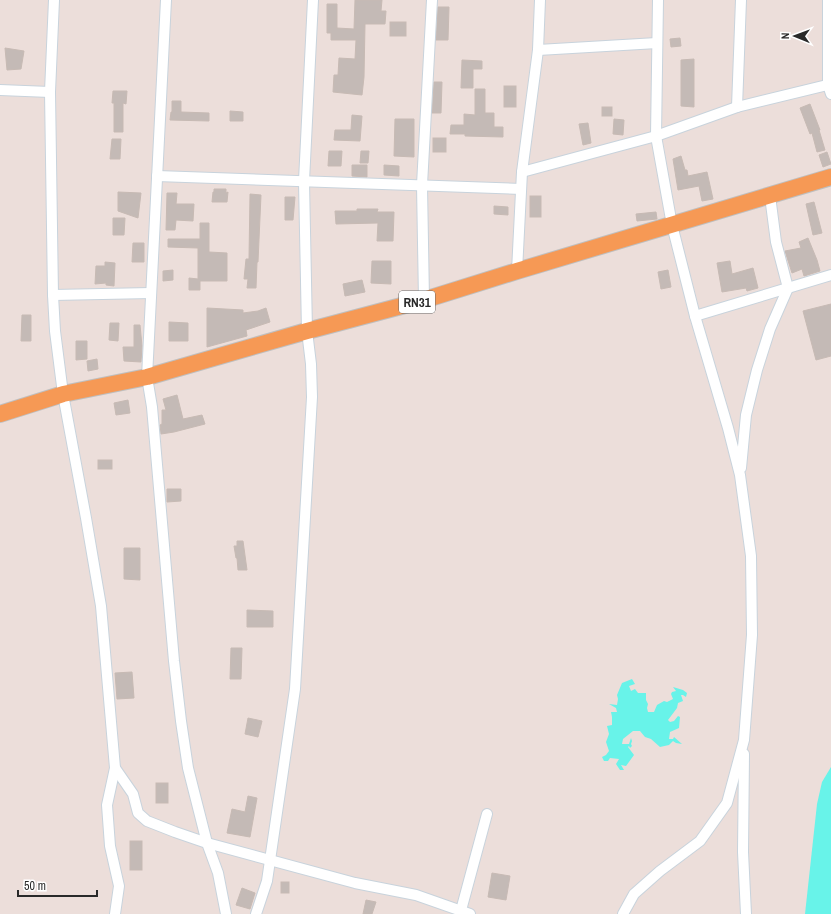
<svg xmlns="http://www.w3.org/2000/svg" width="831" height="914" viewBox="0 0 831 914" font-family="'Archivo Narrow',sans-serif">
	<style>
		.water { fill: #68f3e9 }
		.building { fill: #c4bab6; stroke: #c7bab4 }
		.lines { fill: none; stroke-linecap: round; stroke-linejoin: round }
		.street-casing { stroke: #c8d3dc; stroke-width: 12 }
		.primary-casing { stroke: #bfbfbf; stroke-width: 18 }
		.street { stroke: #fff; stroke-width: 10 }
		.primary { stroke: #f69955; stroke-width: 16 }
		.labels { text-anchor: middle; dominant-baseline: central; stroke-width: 3.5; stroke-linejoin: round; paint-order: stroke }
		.shield { fill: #fff; stroke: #696969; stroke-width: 1 }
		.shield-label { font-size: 13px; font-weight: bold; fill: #292929 }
	</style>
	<rect width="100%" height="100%" fill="#ecdeda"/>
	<g class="water">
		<polygon points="632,679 635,684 629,686 631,691 635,689 638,693 646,693 646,700 648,704 647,708 648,712 654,712 657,705 664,701 667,702 673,699 671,694 672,692 676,691 673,687 683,690 687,693 686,697 683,695 681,695 683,701 678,703 677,708 668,720 670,722 674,721 678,716 680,717 679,728 670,732 669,739 673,739 674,737 682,744 676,743 673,741 669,745 660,747 651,739 645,737 640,731 633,731 623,739 622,744 629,744 631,738 632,741 631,744 632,746 630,748 629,746 628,747 634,755 626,766 621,765 624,770 620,770 616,764 619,759 610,758 608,761 604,761 602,757 606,755 609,751 606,742 609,734 607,726 612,725 612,717 611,712 617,712 616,708 609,704 617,705 618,699 617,695 622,683"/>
		<polygon points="831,767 831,914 805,914 817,804 822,782"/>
	</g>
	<g class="building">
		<polygon points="355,0 382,0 381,11 386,11 385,24 365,24 364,77 362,95 333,92 334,75 338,75 339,58 355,59 356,40 331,40 331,33 327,33 327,4 337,4 337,28 354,29"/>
		<polygon points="438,7 449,7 448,40 436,40"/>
		<rect x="390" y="22" width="16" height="14"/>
		<polygon points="680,38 681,46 671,47 670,39"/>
		<polygon points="5,48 24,51 21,69 7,70"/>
		<polygon points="694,59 694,107 681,106 681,60"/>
		<polygon points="462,60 482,61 482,69 473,69 473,88 461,88"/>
		<polygon points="434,82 442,82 441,113 432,113"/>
		<rect x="504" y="86" width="12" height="21"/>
		<polygon points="475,89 485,89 485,113 494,113 494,127 503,127 503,137 465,136 465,134 450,134 451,125 464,125 464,114 475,115"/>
		<polygon points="113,91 127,91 126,104 123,103 123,132 114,132 114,103 112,103"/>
		<polygon points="172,101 181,101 181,112 209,113 209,121 170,120 171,112 172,112"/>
		<polygon points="810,104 820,130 819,130 825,150 817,152 812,133 810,134 800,108"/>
		<rect x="602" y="107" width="10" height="9"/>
		<polygon points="230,111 243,112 243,121 230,121"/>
		<polygon points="352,115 362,116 360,141 334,140 335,130 351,130"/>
		<polygon points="395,119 414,119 414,157 394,156"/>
		<polygon points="614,119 624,120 623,135 613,134"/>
		<polygon points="588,123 591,143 583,145 579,124"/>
		<rect x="433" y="138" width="13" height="14"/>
		<polygon points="112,139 121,139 120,159 110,159"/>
		<polygon points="329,151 342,151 341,166 328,166"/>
		<polygon points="361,151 369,151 368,163 360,163"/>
		<polygon points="827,152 831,164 823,167 819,155"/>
		<polygon points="681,156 685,170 687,170 688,176 707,172 713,199 702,201 699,186 678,190 673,159"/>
		<polygon points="352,165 367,165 367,177 352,176"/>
		<polygon points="384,165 399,166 399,176 384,175"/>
		<polygon points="214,189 226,189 226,193 228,192 227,202 212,202 213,192 214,192"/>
		<polygon points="118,192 141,193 138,218 118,211"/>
		<polygon points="167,193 177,193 176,204 194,204 193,221 176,220 175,230 166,230"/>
		<polygon points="250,194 261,195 258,262 257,262 256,288 247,288 248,279 244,279 246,259 249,259"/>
		<rect x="530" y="196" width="11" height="21"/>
		<polygon points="285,197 295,197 293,220 285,220"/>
		<polygon points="814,202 822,233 813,235 806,204"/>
		<polygon points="494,206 508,207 508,215 494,214"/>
		<polygon points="357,209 378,209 377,212 394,212 393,241 377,241 378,223 336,224 335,211 357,211"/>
		<polygon points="656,212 657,219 637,221 636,214"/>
		<polygon points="113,218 125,218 124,235 113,235"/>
		<polygon points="200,223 209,223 209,252 227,253 227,281 200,281 200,290 189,290 189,278 198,279 198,248 168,247 168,239 200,239"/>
		<polygon points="808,238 817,260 820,271 804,276 802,269 792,273 785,251 801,248 799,242"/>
		<polygon points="133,243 144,243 144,262 132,262"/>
		<polygon points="372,261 391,261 391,284 371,283"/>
		<polygon points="730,261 732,274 753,268 758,288 747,291 746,288 722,292 717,263"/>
		<polygon points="105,262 115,263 114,286 106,285 106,283 95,284 96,266 105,266"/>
		<polygon points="173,270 173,280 163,281 163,271"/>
		<polygon points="668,270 671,287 661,289 658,272"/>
		<polygon points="362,280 365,292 345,296 343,284"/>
		<polygon points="831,304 831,356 816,360 803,311"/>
		<polygon points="207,308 243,310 243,313 258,311 266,308 270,322 246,330 247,336 207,347"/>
		<polygon points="22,315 31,315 31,341 21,341"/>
		<polygon points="169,322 188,323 188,341 169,341"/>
		<polygon points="110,323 119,323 118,341 109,340"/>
		<polygon points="134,325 140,325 142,346 141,362 124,361 123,347 134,347"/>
		<polygon points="76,341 87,341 87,359 76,360"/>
		<polygon points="97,359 98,369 88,371 87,361"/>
		<polygon points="177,395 183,419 202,415 205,424 174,432 161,434 160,425 162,424 162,410 166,410 163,399"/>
		<polygon points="128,400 130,413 116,415 114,403"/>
		<rect x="98" y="460" width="14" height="9"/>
		<polygon points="167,489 181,489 181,501 167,502"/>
		<polygon points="237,541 243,541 247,570 238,570 237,558 236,558 234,546 237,546"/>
		<polygon points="124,548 140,548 140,580 124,579"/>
		<polygon points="247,610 273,611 273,627 247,627"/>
		<polygon points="231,648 242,648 241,679 230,679"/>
		<polygon points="132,672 134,698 117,699 115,673"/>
		<polygon points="248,718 262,721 258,737 245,734"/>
		<rect x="156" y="783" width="12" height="20"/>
		<polygon points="248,796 257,798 250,837 227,833 232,809 245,812"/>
		<rect x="130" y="841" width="12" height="29"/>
		<polygon points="492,873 510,876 506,900 488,897"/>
		<rect x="281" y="882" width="8" height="11"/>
		<polygon points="242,888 255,893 250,909 236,905"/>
		<polygon points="366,900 376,902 372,914 363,914"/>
	</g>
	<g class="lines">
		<defs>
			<g id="street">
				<polyline points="54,0 50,92 53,295 55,331 63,394 86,518 101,606 115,768 107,805 110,846 119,886 115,914"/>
				<polyline points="166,0 147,377 152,407 174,661 181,721 188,768 207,843 218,873 226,914"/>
				<polyline points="828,0 828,85 831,94"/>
				<polyline points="538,50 657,43"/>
				<polyline points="0,90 50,92"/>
				<polyline points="737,107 741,0"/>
				<polyline points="522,172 656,136 737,107 831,84"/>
				<polyline points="157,176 521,189"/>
				<polyline points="517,271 522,172 538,50 540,0"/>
				<polyline points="53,295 151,293"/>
				<polyline points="424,300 422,185 432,0"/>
				<polyline points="695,316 831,275"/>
				<polyline points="741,468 746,415 757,370 770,329 788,288 776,242 770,196"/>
				<polyline points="744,754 743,852 746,914"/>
				<polyline points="115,768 133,794 138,813 147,821 175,832 207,843 355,883 416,895 470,914"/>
				<polyline points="256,914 267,881 295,689 312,397 311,364 307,331 304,181 313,0"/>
				<polyline points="460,914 487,814"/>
				<polyline points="623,914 634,894 660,871 700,841 727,803 744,740 752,635 751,556 740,475 728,428 695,316 672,225 656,136 658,0"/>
			</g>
			<polyline id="primary" points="0,414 63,394 147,377 307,331 424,300 517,271 831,177"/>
		</defs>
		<use href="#street" class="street-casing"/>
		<use href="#primary" class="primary-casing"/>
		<use href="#street" class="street"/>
		<use href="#primary" class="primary"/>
	</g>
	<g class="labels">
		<rect class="shield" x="399" y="291" width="36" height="22" rx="3"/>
		<g class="shield-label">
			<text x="417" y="302">RN31</text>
		</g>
	</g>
	<g transform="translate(795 36) rotate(271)" stroke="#ffffff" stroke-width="3" paint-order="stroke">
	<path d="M0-3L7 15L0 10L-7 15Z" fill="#292929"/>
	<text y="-6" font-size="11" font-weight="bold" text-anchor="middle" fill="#292929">N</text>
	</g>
	<path d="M18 890v6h79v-6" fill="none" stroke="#292929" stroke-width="2"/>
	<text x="24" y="890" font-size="12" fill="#292929" stroke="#ffffff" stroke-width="3" paint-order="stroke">50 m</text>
</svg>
